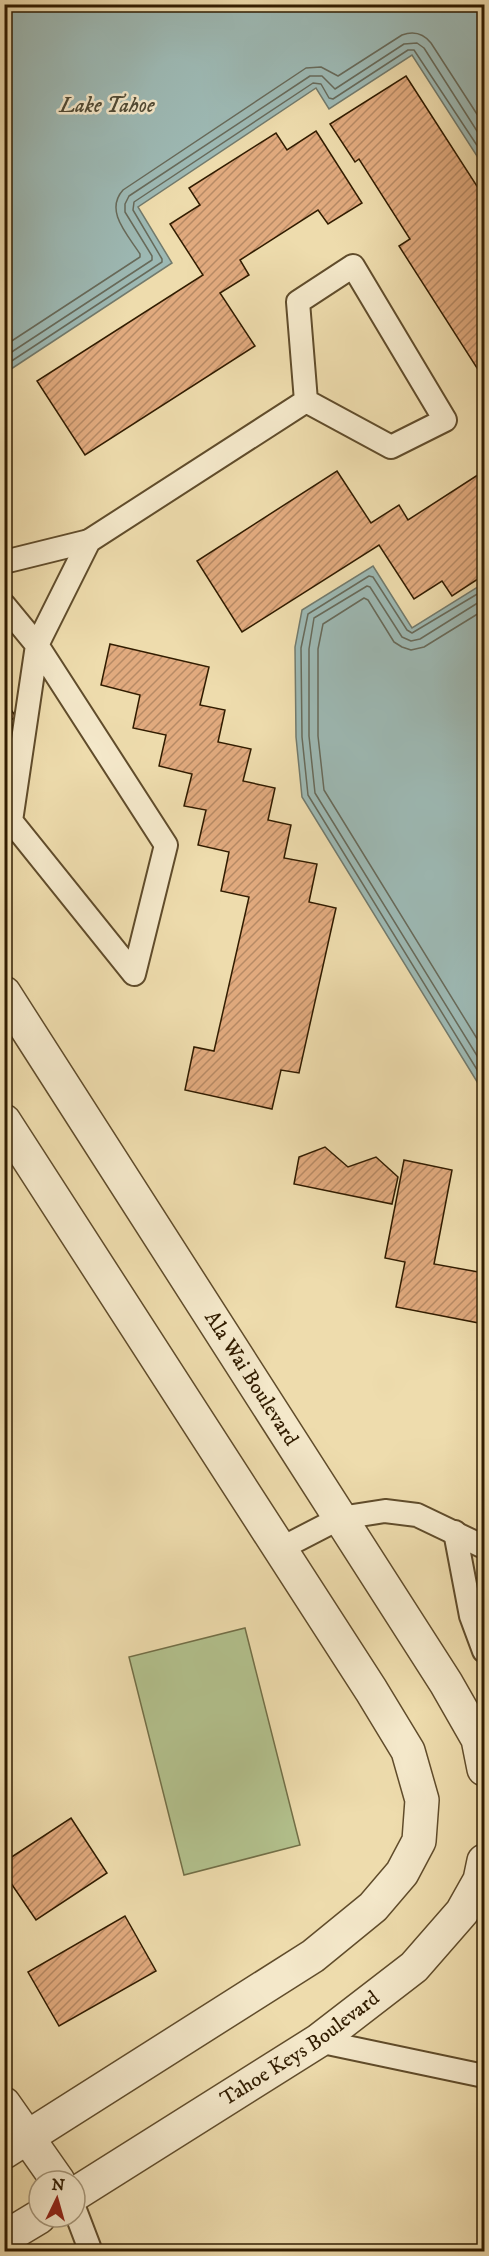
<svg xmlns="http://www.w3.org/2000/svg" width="489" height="2256" viewBox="0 0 489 2256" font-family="'IM FELL DW Pica',serif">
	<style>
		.pitch { fill: #b3c28e; stroke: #726f47; stroke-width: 1.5 }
		.water { fill: #9db9b4; stroke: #727a6c; stroke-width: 1.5 }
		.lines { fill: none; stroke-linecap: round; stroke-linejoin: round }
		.shore { stroke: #676a5a; stroke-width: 1.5 }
		.building { fill: url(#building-hatch); stroke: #311c00; stroke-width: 1.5 }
		.service-casing { stroke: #604c2b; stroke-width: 26 }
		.minor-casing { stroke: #604c2b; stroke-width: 36 }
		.service { stroke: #f4e8ca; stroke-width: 22 }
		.minor { stroke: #f4e8ca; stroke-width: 33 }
		.labels { text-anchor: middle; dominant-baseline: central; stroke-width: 5; stroke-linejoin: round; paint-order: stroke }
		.street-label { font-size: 21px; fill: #311c00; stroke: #f4e8ca }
		.water-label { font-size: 22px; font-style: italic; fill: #514b36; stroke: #f4e8ca }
	</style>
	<defs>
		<pattern id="building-hatch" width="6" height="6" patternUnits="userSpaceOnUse" patternTransform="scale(1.5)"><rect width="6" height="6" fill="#e1aa7e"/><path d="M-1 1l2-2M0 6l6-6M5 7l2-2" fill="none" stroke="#b78a65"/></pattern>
	</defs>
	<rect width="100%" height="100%" fill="#eedcad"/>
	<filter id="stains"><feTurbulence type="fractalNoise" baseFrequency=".00333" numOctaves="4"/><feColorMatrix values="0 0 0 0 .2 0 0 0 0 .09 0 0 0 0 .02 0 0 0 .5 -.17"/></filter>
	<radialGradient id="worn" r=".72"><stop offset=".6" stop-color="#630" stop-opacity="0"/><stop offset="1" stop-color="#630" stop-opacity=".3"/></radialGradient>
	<polygon class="pitch" points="245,1628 300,1845 184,1875 129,1657"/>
	<g class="water">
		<polygon points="5,4 484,5 484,167 412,55 329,109 316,88 138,207 172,263 5,373"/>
		<polygon points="373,566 412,628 484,583 484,1093 302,797 296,737 295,647 302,610"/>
	</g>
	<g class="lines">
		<g class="shore">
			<path d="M4,346l136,-89v-3c-12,-19 -36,-43 -17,-64l183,-122 15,-1 17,9 64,-41c11,-4 21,-2 29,8l53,82"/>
			<polyline points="4,357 152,260 152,256 125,212 125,204 129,196 310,76 322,76 335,89 404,44 417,43 424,48 484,142"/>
			<polyline points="4,366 162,262 162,259 133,210 134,202 313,83 321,84 329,98 333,99 408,50 414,50 484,156"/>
			<polyline points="484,590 412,633 407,630 373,577 369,576 308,614 301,648 302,737 308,795 484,1081"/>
			<polyline points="484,599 420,639 411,641 402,637 370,587 367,586 314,618 309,649 309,736 315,793 484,1067"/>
			<polyline points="484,610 424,647 411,650 402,647 394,642 368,600 364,598 323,624 318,649 318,736 324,790 484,1050"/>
		</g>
	</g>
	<g class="building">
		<polygon points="406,76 484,197 478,201 484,212 484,379 399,246 410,239 359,159 355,162 330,124"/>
		<polygon points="316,131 362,203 328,224 318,210 240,260 249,275 220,293 255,346 85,455 37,381 203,275 170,224 200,205 189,188 276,133 287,150"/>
		<polygon points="337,471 371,523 399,505 408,520 484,471 484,575 452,596 442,581 414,599 379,545 242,632 197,561"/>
		<polygon points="110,644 209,667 200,705 225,710 218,742 251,749 243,781 275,788 268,820 291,825 284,858 317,864 309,902 336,908 299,1073 281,1070 272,1109 185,1090 194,1047 214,1051 249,897 221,891 229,852 198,845 206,810 184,806 192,774 159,766 166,735 133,728 140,695 101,685"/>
		<polygon points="4,699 16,717 4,724"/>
		<polygon points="325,1147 348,1167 376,1157 398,1177 392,1204 294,1184 299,1157"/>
		<polygon points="404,1160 452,1170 434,1264 484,1273 484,1324 396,1307 405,1262 385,1258"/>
		<polygon points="71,1818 107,1873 36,1920 4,1873 4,1862"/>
		<polygon points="125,1916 156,1971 59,2026 28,1972"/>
	</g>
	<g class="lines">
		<defs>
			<g id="service">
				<polyline points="4,562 89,541"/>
				<polyline points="4,605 37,645 166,845 134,974 11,821 37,645 89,541 306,401 391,447 445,420 353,266 298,302 306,401"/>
				<polyline points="455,1532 471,1616 484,1651"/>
				<polyline points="280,1549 340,1518 385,1511 417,1515 484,1547"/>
				<polyline points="318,2041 484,2076"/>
				<polyline points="75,2210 91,2252"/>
			</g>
			<g id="minor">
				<path id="s1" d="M4,993l442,690 32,56 6,30"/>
				<polyline points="4,1121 371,1690 408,1751 422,1800 419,1841 402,1873 373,1907 313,1956 4,2152"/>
				<polyline points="4,2104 58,2181"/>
				<path id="s2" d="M75,2194l243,-153 96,-74 48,-55 18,-32 4,-19"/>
				<polyline points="4,2238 39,2217"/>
			</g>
		</defs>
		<use href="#service" class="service-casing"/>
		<use href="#minor" class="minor-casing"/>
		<use href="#service" class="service"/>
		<use href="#minor" class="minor"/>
	</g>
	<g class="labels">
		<g class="street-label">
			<text stroke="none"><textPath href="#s1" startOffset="458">Ala Wai Boulevard</textPath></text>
			<text stroke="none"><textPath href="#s2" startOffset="268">Tahoe Keys Boulevard</textPath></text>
		</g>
		<g class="water-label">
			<text x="107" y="105">Lake Tahoe</text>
		</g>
	</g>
	<rect width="489" height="2256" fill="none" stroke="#eedcad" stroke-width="24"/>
	<rect x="6" y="6" width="477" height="2244" fill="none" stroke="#311c00" stroke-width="3"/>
	<rect x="12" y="12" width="465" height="2232" fill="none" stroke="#311c00" stroke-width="1.5"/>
	<g transform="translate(57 2199) rotate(5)"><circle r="28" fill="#f4e8ca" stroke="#a69679" stroke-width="1.5"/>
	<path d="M0-4.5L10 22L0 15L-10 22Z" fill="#8f2418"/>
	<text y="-9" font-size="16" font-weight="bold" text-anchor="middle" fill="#311c00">N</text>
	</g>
	<rect width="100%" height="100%" filter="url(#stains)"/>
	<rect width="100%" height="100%" fill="url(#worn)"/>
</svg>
